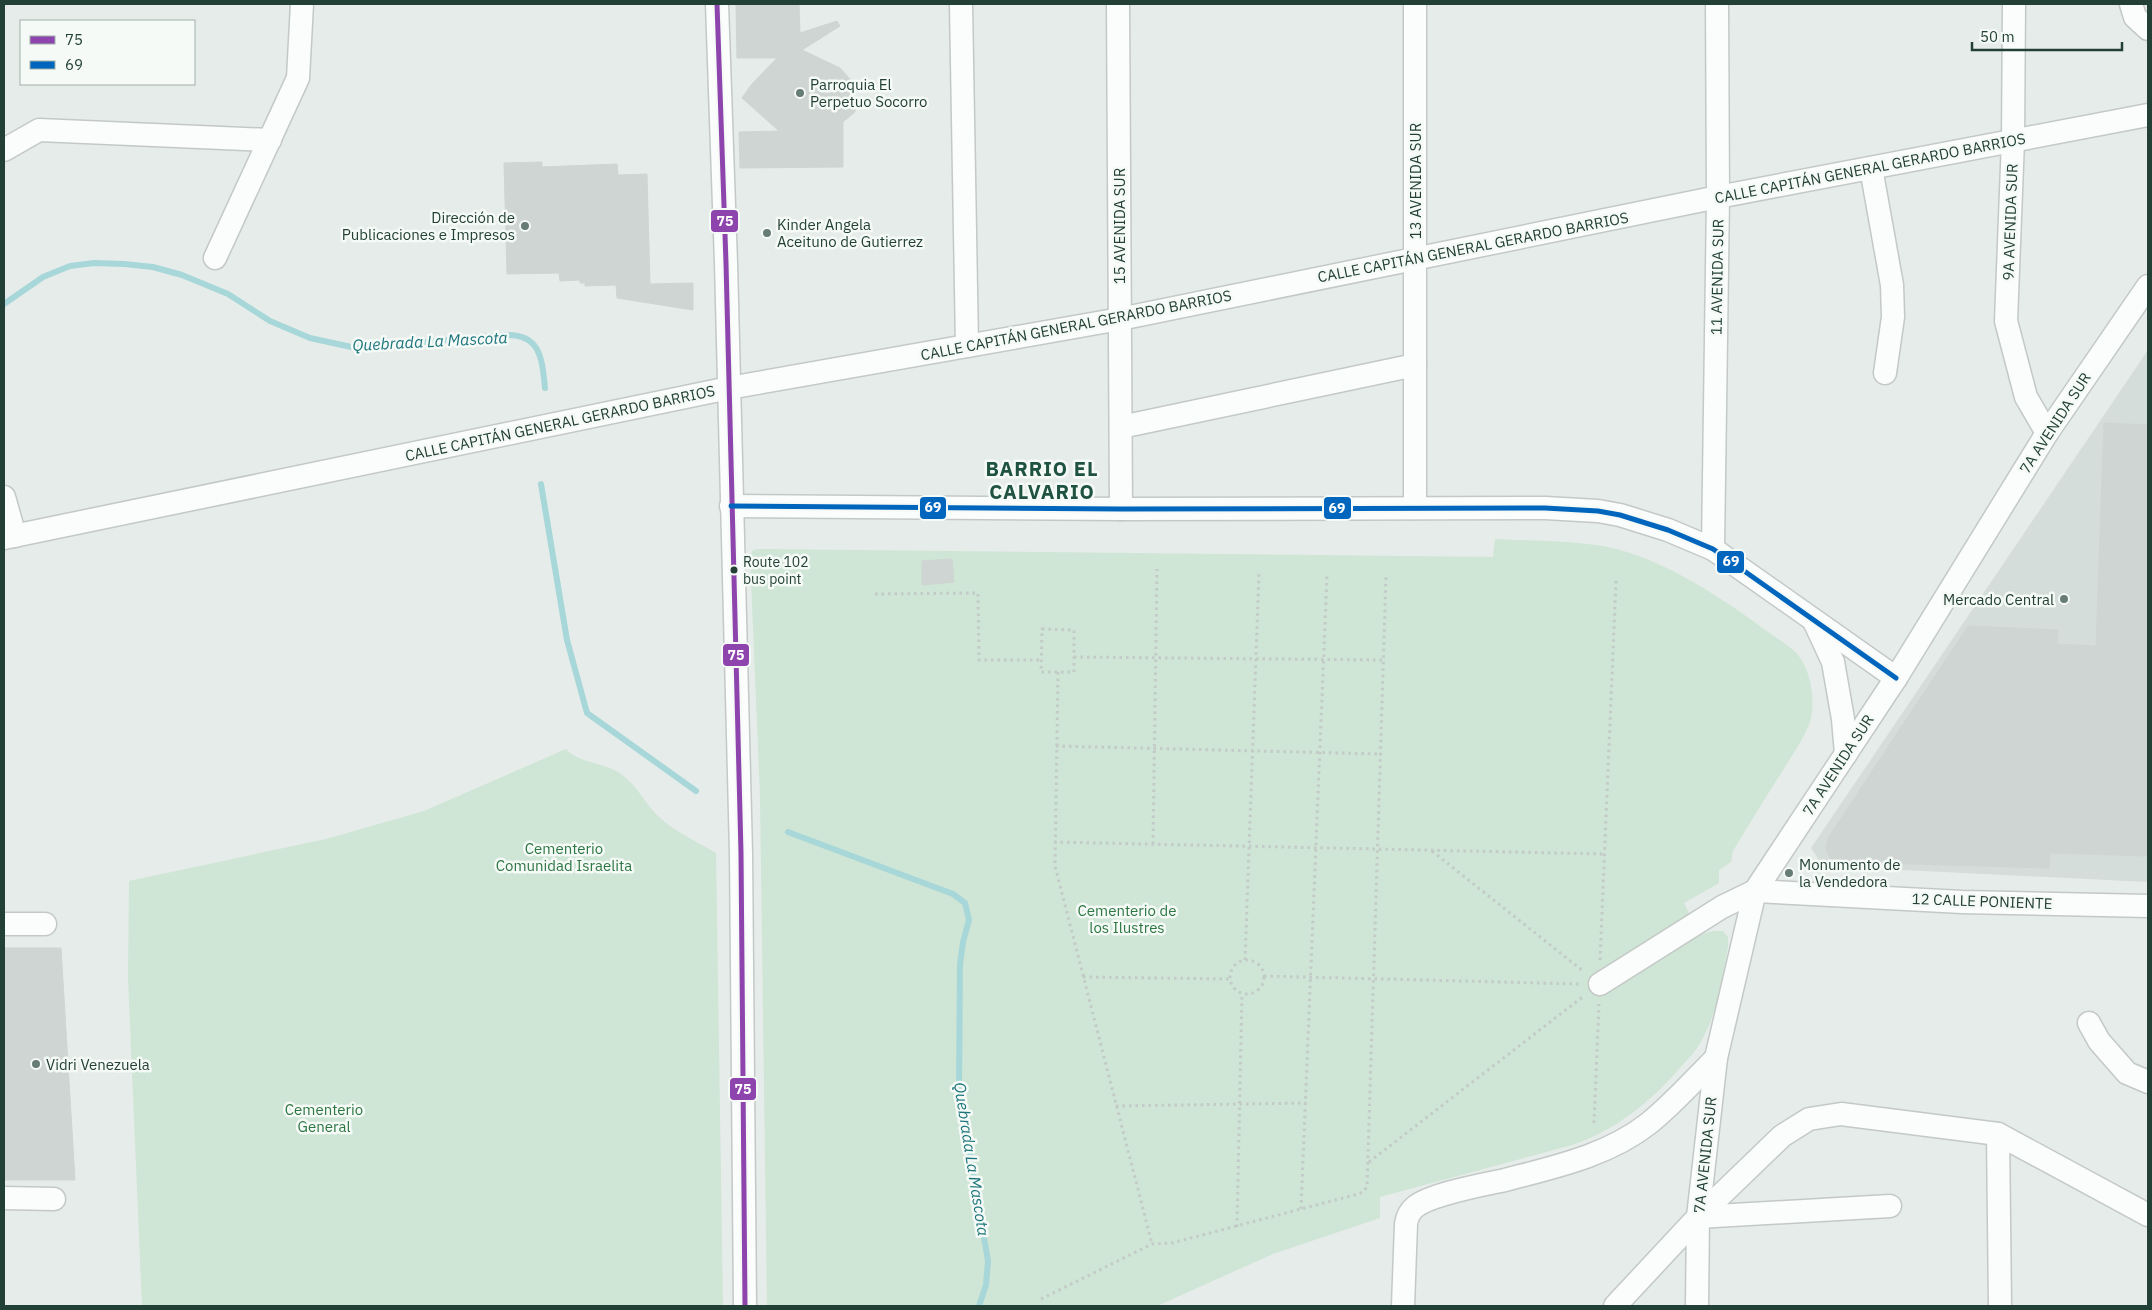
<svg xmlns="http://www.w3.org/2000/svg" width="2152" height="1310" viewBox="0 0 2152 1310" font-family="'IBM Plex Sans',sans-serif">
	<style>
		.built { fill: #d4ddd9 }
		.green { fill: #cfe5d5 }
		.lines { fill: none; stroke-linecap: round; stroke-linejoin: round }
		.stream { stroke: #a8d7d9; stroke-width: 6 }
		.building { fill: #ced5d2; stroke: #cfd5d2 }
		.minor-casing { stroke: #c3c9c6; stroke-width: 25 }
		.path { stroke: #c2cbc7; stroke-width: 3; stroke-dasharray: 2.5 4; stroke-linecap: butt }
		.minor { stroke: #fbfcfc; stroke-width: 22 }
		.bus-1-casing { stroke: #f5faf7; stroke-width: 9 }
		.bus-2-casing { stroke: #f5faf7; stroke-width: 9 }
		.bus-1 { stroke: #8e44ad; stroke-width: 5 }
		.bus-2 { stroke: #0065bd; stroke-width: 5 }
		.poi-dot { fill: #677c75; stroke: #f5faf7; stroke-width: 2 }
		.bus-dot { fill: #234036; stroke: #f5faf7; stroke-width: 2 }
		.labels { text-anchor: middle; dominant-baseline: central; stroke-width: 5; stroke-linejoin: round; paint-order: stroke }
		.bus-label { font-size: 14px; fill: #234036; stroke: #f5faf7; text-anchor: start }
		.poi-label { font-size: 15px; fill: #234036; stroke: #f5faf7; text-anchor: start }
		.street-label { font-size: 15px; fill: #234036; stroke: #f5faf7 }
		.park-label { font-size: 15px; fill: #2d7743; stroke: #f5faf7 }
		.water-label { font-size: 16px; font-style: italic; fill: #1d757c; stroke: #f5faf7 }
		.district-label { font-size: 20px; font-weight: bold; letter-spacing: 1px; fill: #1f5241; stroke: #f5faf7 }
		.line-badge { stroke: #f5faf7; stroke-width: 2 }
		.badge-label { font-size: 14px; text-anchor: middle; font-weight: bold; fill: #fff }
	</style>
	<rect width="100%" height="100%" fill="#e6ece9"/>
	<polygon class="built" points="2148,350 2148,882 1823,866 1811,848"/>
	<g class="green">
		<path d="M1495,539c37,2 76,1 113,8 54,11 116,52 160,85 10,7 22,14 30,23 12,15 16,39 14,58 -3,19 -17,37 -27,54 -18,28 -35,56 -52,84l-2,11 -12,8v13l-35,20 16,32 13,-4h10l5,6v10c-6,31 -10,63 -25,91 -6,12 -15,21 -23,30 -30,34 -65,63 -108,77l-192,52v21l-107,36 -116,52h-390l-7,-511 -10,-239 3,-6 6,-1 734,8z"/>
		<path d="M566,749c14,15 38,13 55,25 16,11 23,28 36,41 16,16 39,26 59,38l7,453h-581l-14,-328 1,-97 197,-42 98,-28z"/>
	</g>
	<g class="lines">
		<g class="stream">
			<path d="M4,304l39,-27 27,-11 24,-3 30,1 29,3 29,8 46,19 42,27 40,17 46,10 148,-13c37,-2 38,24 41,53"/>
			<polyline points="541,484 567,640 587,713 696,791"/>
			<polyline points="788,832 953,894 965,903 969,920 963,942 960,964 959,1090 988,1261 986,1285 979,1306"/>
		</g>
	</g>
	<g class="building">
		<polygon points="736,4 799,4 800,33 837,21 840,26 802,50 840,68 850,79 854,88 855,112 843,122 843,167 740,168 739,132 779,131 742,98 751,85 777,58 737,58"/>
		<polygon points="542,162 542,167 617,164 618,175 647,174 650,284 693,283 693,310 617,298 616,285 585,286 585,283 580,283 580,280 560,281 559,273 507,274 504,163"/>
		<polygon points="2104,423 2148,425 2148,856 2050,853 2049,868 1844,862 1830,858 1826,849 1828,838 1968,626 2058,630 2057,644 2096,646"/>
		<polygon points="952,559 954,582 922,585 922,561"/>
		<polygon points="4,948 61,948 75,1180 4,1180"/>
	</g>
	<g class="lines">
		<defs>
			<g id="minor">
				<polyline points="717,4 726,263 741,853 745,1306"/>
				<polyline points="961,4 967,346"/>
				<polyline points="1118,4 1121,509"/>
				<polyline points="2014,4 2013,140 2006,321 2026,397 2047,433"/>
				<polyline points="2131,4 2135,17 2148,29"/>
				<polyline points="4,150 39,130 270,140"/>
				<polyline points="1871,168 1892,285 1893,317 1885,373"/>
				<polyline points="215,258 298,78 302,4"/>
				<polyline points="1121,427 1415,365"/>
				<polyline points="4,497 15,536"/>
				<polyline points="731,506 1121,509 1545,508 1598,511 1620,515 1668,530 1713,549 1896,678"/>
				<polyline points="1415,508 1415,4"/>
				<polyline points="4,538 729,388 1120,319 1718,197 2148,115"/>
				<polyline points="1713,549 1718,197 1717,4"/>
				<polyline points="1814,621 1833,662 1843,719 1846,754"/>
				<polyline points="4,924 45,924"/>
				<polyline points="1600,984 1722,907 1755,891 1962,902 2148,906"/>
				<polyline points="2089,1023 2099,1041 2127,1073 2148,1082"/>
				<polyline points="1998,1134 2000,1306"/>
				<polyline points="4,1198 54,1199"/>
				<polyline points="1698,1217 1890,1206"/>
				<path d="M1403,1306l3,-82c1,-7 3,-12 9,-17 16,-13 67,-22 90,-27 49,-13 102,-24 143,-56 25,-20 46,-44 68,-66"/>
				<polyline points="1615,1306 1698,1217 1782,1136 1809,1119 1841,1114 1998,1134 2148,1215"/>
				<polyline points="1697,1306 1698,1217 1716,1058 1755,891 1896,678 2047,433 2148,286"/>
			</g>
		</defs>
		<use href="#minor" class="minor-casing"/>
		<g class="path">
			<polyline points="875,594 978,593 979,660 1041,660"/>
			<polygon points="1042,629 1074,630 1074,672 1041,672"/>
			<polyline points="1074,657 1383,660"/>
			<polyline points="1058,672 1055,866 1152,1244"/>
			<polyline points="1056,746 1380,754"/>
			<polyline points="1054,842 1605,854"/>
			<polyline points="1153,844 1157,569"/>
			<polyline points="1432,851 1583,971"/>
			<polyline points="1245,960 1259,573"/>
			<polyline points="1600,960 1616,581"/>
			<circle cx="1247" cy="977" r="17"/>
			<polyline points="1264,976 1580,984"/>
			<polyline points="1083,977 1230,979"/>
			<polyline points="1116,1106 1306,1103"/>
			<polyline points="1594,1123 1599,1004"/>
			<polyline points="1369,1162 1585,995"/>
			<polyline points="1301,1209 1327,576"/>
			<polyline points="1237,1227 1242,993"/>
			<polyline points="1041,1299 1152,1244 1172,1243 1358,1194 1363,1192 1367,1187 1386,575"/>
		</g>
		<use href="#minor" class="minor"/>
		<defs>
			<polyline id="bus-1" points="717,4 726,263 741,853 745,1306"/>
			<polyline id="bus-2" points="731,506 1121,509 1545,508 1598,511 1620,515 1668,530 1713,549 1896,678"/>
		</defs>
		<use href="#bus-1" class="bus-1-casing"/>
		<use href="#bus-2" class="bus-2-casing"/>
		<use href="#bus-1" class="bus-1"/>
		<use href="#bus-2" class="bus-2"/>
	</g>
	<g class="poi-dot">
		<circle cx="800" cy="93" r="5"/>
		<circle cx="525" cy="226" r="5"/>
		<circle cx="767" cy="233" r="5"/>
		<circle cx="2064" cy="599" r="5"/>
		<circle cx="1789" cy="873" r="5"/>
		<circle cx="36" cy="1064" r="5"/>
	</g>
	<circle class="bus-dot" cx="734" cy="570" r="4.5"/>
	<g class="labels">
		<g class="bus-label">
			<text x="743" y="562">Route 102<tspan x="743" dy="17">bus point</tspan></text>
		</g>
		<g class="poi-label">
			<text x="810" y="84">Parroquia El<tspan x="810" dy="17">Perpetuo Socorro</tspan></text>
			<text x="515" y="217" text-anchor="end">Dirección de<tspan x="515" dy="17">Publicaciones e Impresos</tspan></text>
			<text x="777" y="224">Kinder Angela<tspan x="777" dy="17">Aceituno de Gutierrez</tspan></text>
			<text x="2054" y="599" text-anchor="end">Mercado Central</text>
			<text x="1799" y="864">Monumento de<tspan x="1799" dy="17">la Vendedora</tspan></text>
			<text x="46" y="1064">Vidri Venezuela</text>
		</g>
		<g class="street-label">
			<text transform="translate(1870 168) rotate(-11)">CALLE CAPITÁN GENERAL GERARDO BARRIOS</text>
			<text transform="translate(1415 181) rotate(-90)">13 AVENIDA SUR</text>
			<text transform="translate(2010 222) rotate(-88)">9A AVENIDA SUR</text>
			<text transform="translate(1119 226) rotate(-90)">15 AVENIDA SUR</text>
			<text transform="translate(1473 247) rotate(-11)">CALLE CAPITÁN GENERAL GERARDO BARRIOS</text>
			<text transform="translate(1717 277) rotate(-89)">11 AVENIDA SUR</text>
			<text transform="translate(1076 325) rotate(-11)">CALLE CAPITÁN GENERAL GERARDO BARRIOS</text>
			<text transform="translate(560 423) rotate(-12)">CALLE CAPITÁN GENERAL GERARDO BARRIOS</text>
			<text transform="translate(2055 423) rotate(-57)">7A AVENIDA SUR</text>
			<text transform="translate(1838 765) rotate(-57)">7A AVENIDA SUR</text>
			<text transform="translate(1982 901) rotate(2)">12 CALLE PONIENTE</text>
			<text transform="translate(1705 1155) rotate(-84)">7A AVENIDA SUR</text>
		</g>
		<g class="park-label">
			<text x="564" y="848">Cementerio<tspan x="564" dy="17">Comunidad Israelita</tspan></text>
			<text x="1127" y="910">Cementerio de<tspan x="1127" dy="17">los Ilustres</tspan></text>
			<text x="324" y="1109">Cementerio<tspan x="324" dy="17">General</tspan></text>
		</g>
		<g class="water-label">
			<text transform="translate(430 341) rotate(-3)">Quebrada La Mascota</text>
			<text transform="translate(972 1159) rotate(81)">Quebrada La Mascota</text>
		</g>
		<g class="district-label">
			<text x="1042" y="468">BARRIO EL<tspan x="1042" dy="23">CALVARIO</tspan></text>
		</g>
	</g>
	<g class="line-badge">
		<rect x="710" y="209" width="29" height="24" rx="5" fill="#8e44ad"/>
		<rect x="919" y="496" width="28" height="24" rx="5" fill="#0065bd"/>
		<rect x="1323" y="496" width="29" height="24" rx="5" fill="#0065bd"/>
		<rect x="1716" y="550" width="29" height="24" rx="5" fill="#0065bd"/>
		<rect x="722" y="643" width="28" height="24" rx="5" fill="#8e44ad"/>
		<rect x="729" y="1077" width="28" height="24" rx="5" fill="#8e44ad"/>
	</g>
	<g class="badge-label">
		<text x="725" y="226">75</text>
		<text x="933" y="512">69</text>
		<text x="1337" y="513">69</text>
		<text x="1731" y="566">69</text>
		<text x="736" y="660">75</text>
		<text x="743" y="1094">75</text>
	</g>
	<rect width="2152" height="1310" fill="none" stroke="#234036" stroke-width="10"/>
	<rect x="20" y="20" width="175" height="65" fill="#f5faf7" stroke="#a1b0aa"/>
	<rect x="30" y="36" width="25" height="8" fill="#8e44ad" stroke="#a1b0aa"/>
	<text x="65" y="45" font-size="15" fill="#234036">75</text>
	<rect x="30" y="61" width="25" height="8" fill="#0065bd" stroke="#a1b0aa"/>
	<text x="65" y="70" font-size="15" fill="#234036">69</text>
	<path d="M1972 42v8h150v-8" fill="none" stroke="#234036" stroke-width="2.5"/>
	<text x="1980" y="42" font-size="15" fill="#234036" stroke="#f5faf7" stroke-width="4" paint-order="stroke">50 m</text>
</svg>
